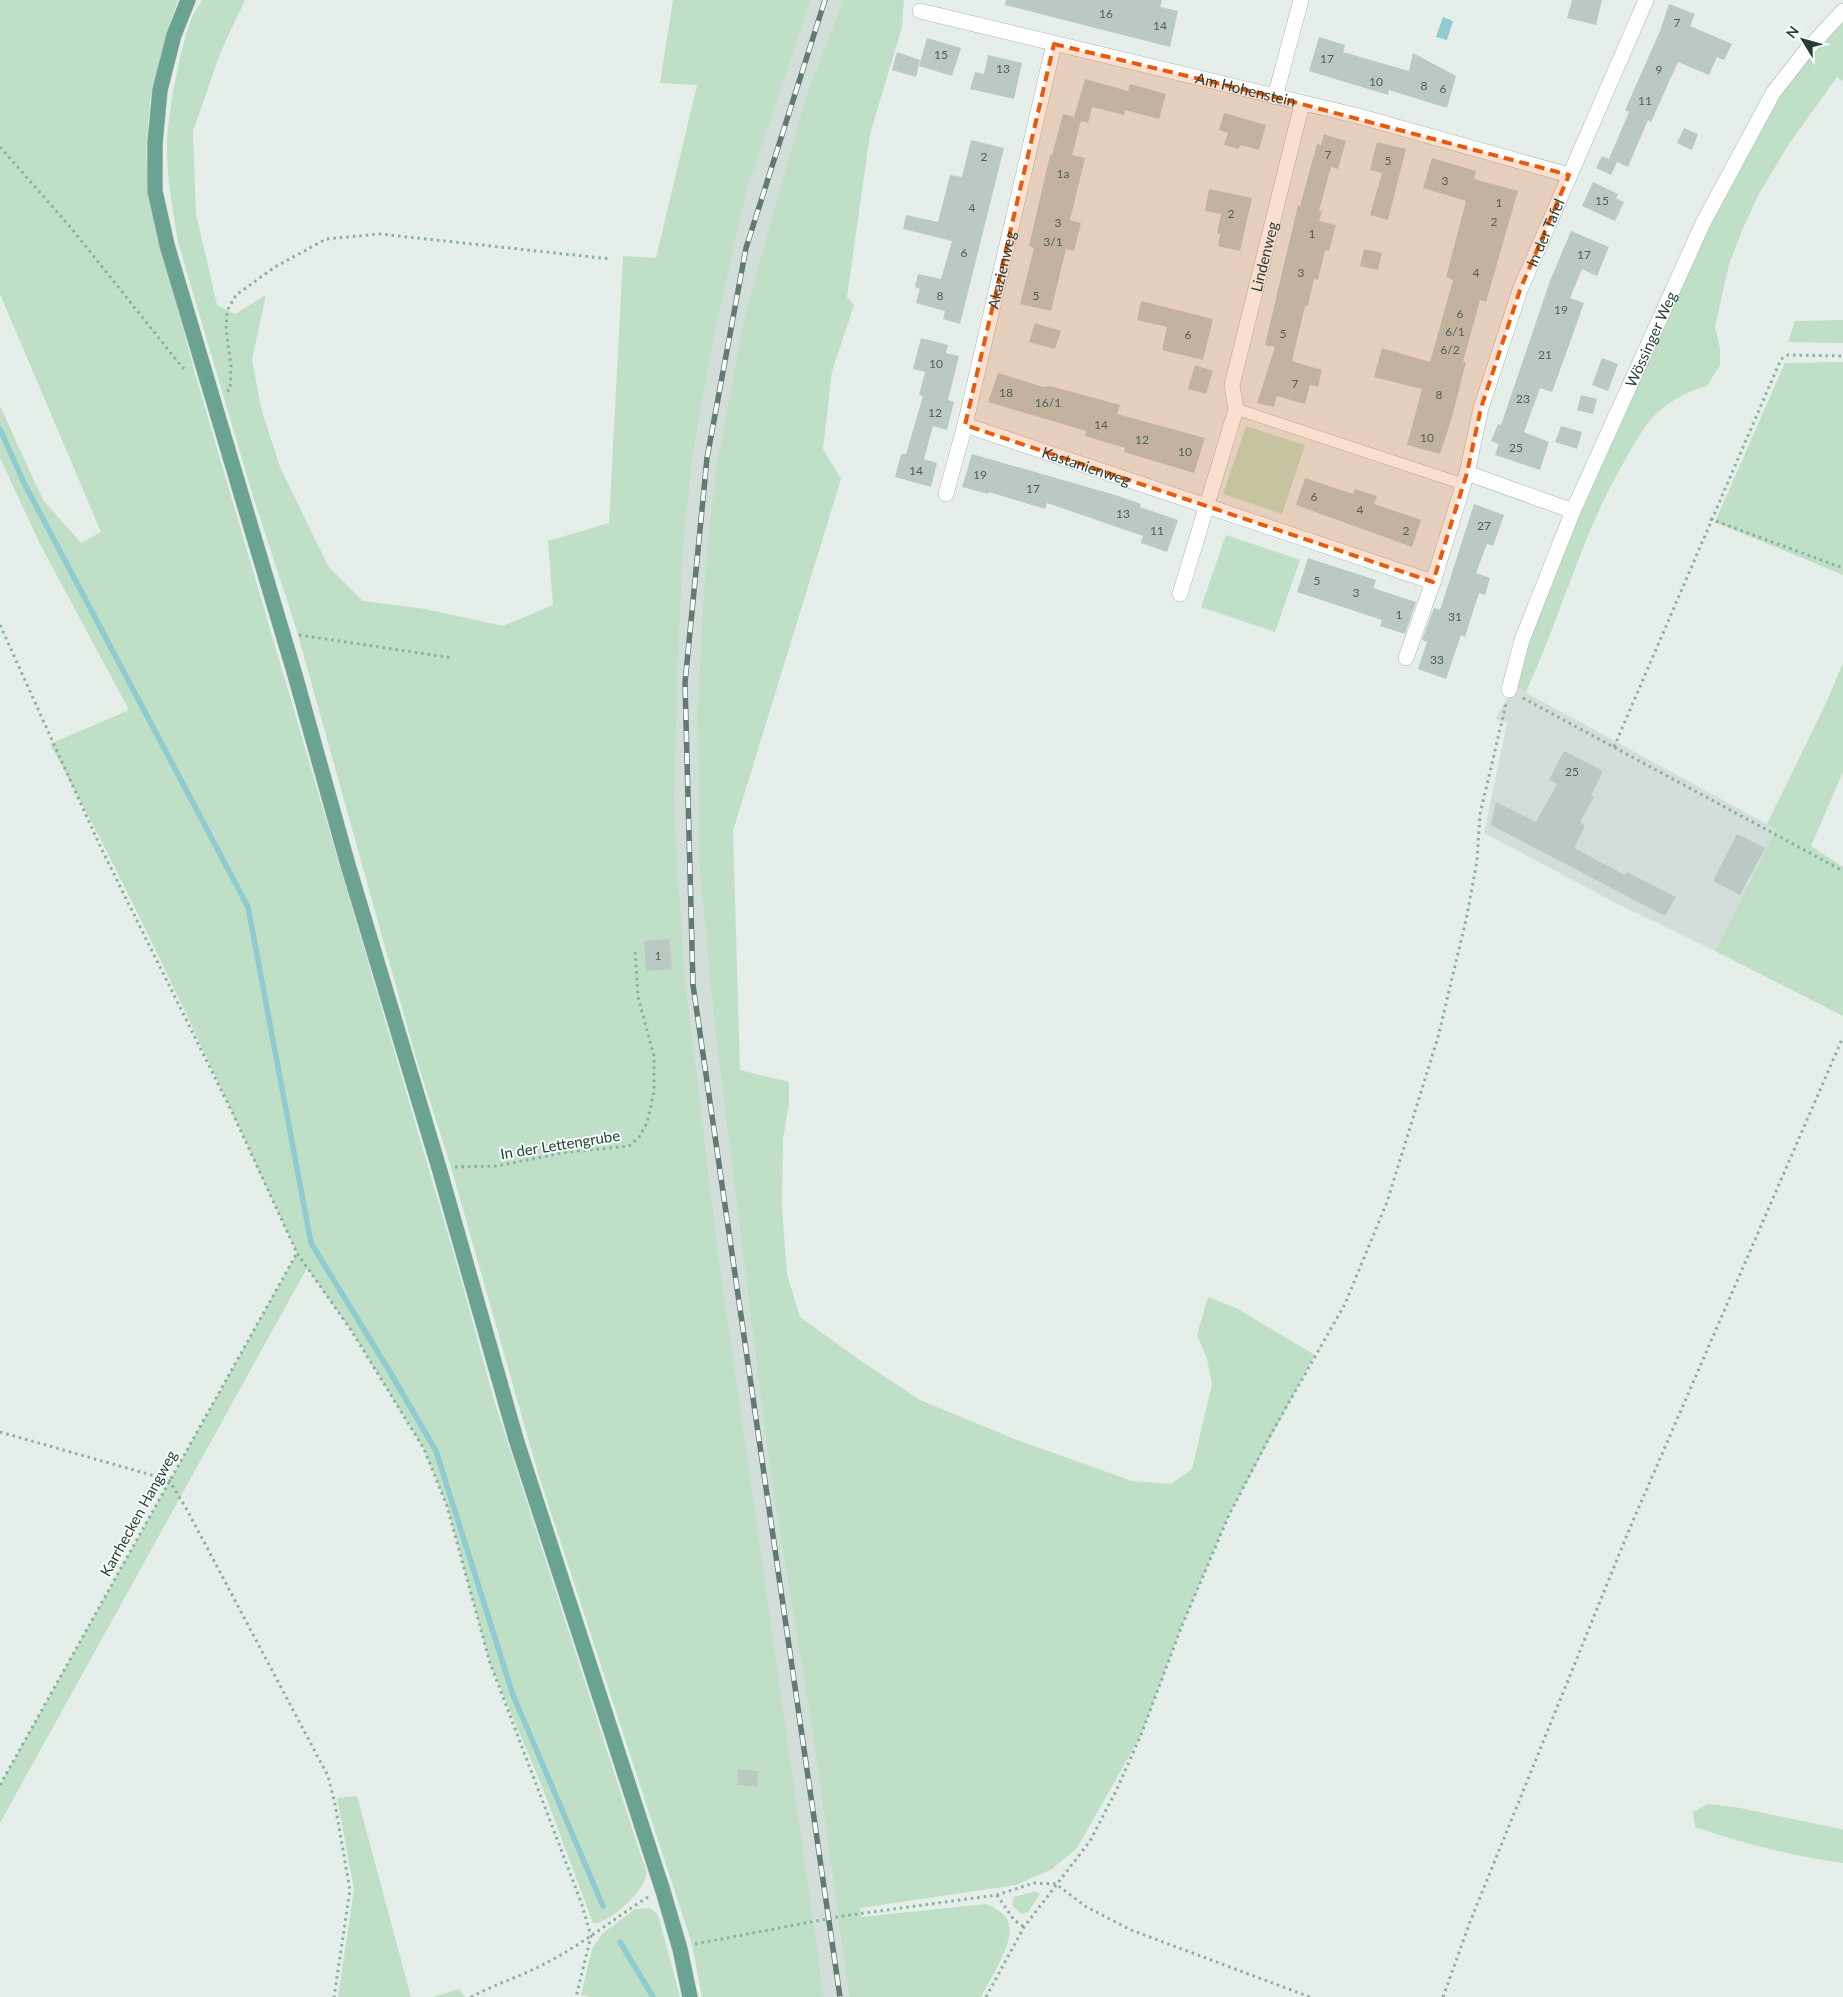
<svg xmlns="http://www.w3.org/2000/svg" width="1843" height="1997" viewBox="0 0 1843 1997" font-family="Lato,sans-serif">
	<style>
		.built { fill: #d4ded9 }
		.green { fill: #bfdfc6; fill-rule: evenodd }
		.water { fill: #90cbd1 }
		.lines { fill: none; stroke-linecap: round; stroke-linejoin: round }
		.stream { stroke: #90cbd1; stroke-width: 5.5 }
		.building { fill: #bbc9c3 }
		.service-casing { stroke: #a8b6b1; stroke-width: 12 }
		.minor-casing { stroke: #a8b6b1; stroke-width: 16 }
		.primary-casing { stroke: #c2cac7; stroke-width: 16 }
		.path { stroke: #87b1a2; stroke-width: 3; stroke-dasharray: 2.5 4; stroke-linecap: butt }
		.service { stroke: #fff; stroke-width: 11 }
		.minor { stroke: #fff; stroke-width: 15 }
		.primary { stroke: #6ba391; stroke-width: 15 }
		.rail-casing { stroke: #607b72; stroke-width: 5.5 }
		.rail { stroke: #f7fbf8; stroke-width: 4; stroke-dasharray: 11; stroke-linecap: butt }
		.marked { fill: #e8590c; fill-opacity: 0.2; stroke: #e8590c; stroke-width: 4; stroke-dasharray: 10 6; stroke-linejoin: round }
		.labels { text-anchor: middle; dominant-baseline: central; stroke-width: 4; stroke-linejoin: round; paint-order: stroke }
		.number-label { font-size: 12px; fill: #4a625a }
		.street-label { font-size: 15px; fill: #254037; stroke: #f7fbf8 }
	</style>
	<rect width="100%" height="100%" fill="#e6eeea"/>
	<g class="built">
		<polygon points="811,0 843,0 806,97 705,570 697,710 698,853 714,1021 769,1466 814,1743 849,1997 824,1997 764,1590 720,1267 684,967 674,806 682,560 692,461 714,337 747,190"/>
		<polygon points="1514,686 1776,829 1715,951 1614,902 1484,833 1507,723 1495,719"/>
	</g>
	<g class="green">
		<path d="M0,0h178l-12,35 -16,66 -4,53 5,54 45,169 261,888 37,135 146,453c2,6 7,16 6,23 -3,16 -37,48 -53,47l-50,-134 -53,-126 -43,-157 -23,-57 -73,-119 -44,-62 -307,555v-38l297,-532c-79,-171 -156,-343 -247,-509l79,-34 -89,-166 -40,-86v-52l43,94 38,43 20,-11 -101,-238z"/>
		<path d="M202,0h43l-24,51 -28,80 3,83 21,91 18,9 31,-19 -14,64 9,49 19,59 48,99 35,35 62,8 78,17 50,-21 -5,-64 61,-18 14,-267 33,2 41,-173 -37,-2 13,-83h138l-64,190 -33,147 -22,124 -10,99 -8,246 10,161 36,300 104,730h-122l-10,-53 -154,-471 -87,-306 -35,-109 -120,-430 -44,-135 -74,-251c-5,-31 -11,-63 -11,-95 0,-31 13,-98 24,-127 2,-7 8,-14 11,-20zM738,1769l20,2 -2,16 -19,-2z"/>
		<path d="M843,0h61l-2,27 -32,107 -23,163 7,8 -22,66 -9,78 18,30 -108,352 7,239 49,12v23l-6,33 -1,70 5,66 13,43 61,44 59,39 92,38 120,43 39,3 21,-15 20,-85 -5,-25 -10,-24 11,-38 28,11 79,47 -86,160 -48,113 -40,107 -64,113 -25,21 -36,16 -156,23 1,9 125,-13c9,4 20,9 23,20 6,17 -20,57 -28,73h-132l-35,-254 -45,-277 -55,-445 -16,-168 -1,-143 8,-140 11,-100 29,-155 61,-218z"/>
		<path d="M1843,19v62l-6,-4 -48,67 -30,50 -16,34 -14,36 -14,63 5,21v17l-13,21c-19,5 -35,14 -50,27 -13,12 -23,32 -32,47 -43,73 -64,156 -99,232l-12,-6 16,-55 66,-164 123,-264 65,-115z"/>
		<polygon points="1843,320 1843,343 1788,342 1795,321"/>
		<polygon points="1843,362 1843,575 1715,522 1785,363"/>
		<polygon points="1246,426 1305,445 1282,514 1223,494"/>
		<polygon points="1226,535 1300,560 1275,632 1201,607"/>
		<polygon points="1843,663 1843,772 1811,846 1843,867 1843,1016 1715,951 1776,829 1767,824 1826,703"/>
		<polygon points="357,1796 411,1997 338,1997 354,1889 337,1798"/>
		<path d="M1708,1804l27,3 106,22 2,1v33c-51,-7 -99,-19 -148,-36l-2,-15z"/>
		<polygon points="1035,1891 1040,1894 1028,1912 1021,1914 1012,1905 1014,1897"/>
		<polygon points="650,1908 658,1915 680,1997 592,1997 581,1995 592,1949 602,1934 635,1909"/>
		<polygon points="459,1989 465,1997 433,1997"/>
	</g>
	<polygon class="water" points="1443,17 1453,21 1447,40 1436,37"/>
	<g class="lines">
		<g class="stream">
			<polyline points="0,429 24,483 248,907 311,1243 390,1372 436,1451 513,1695 603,1906"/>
			<polyline points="620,1942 653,1997"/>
		</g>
	</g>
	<g class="building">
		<polygon points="1006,0 1162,0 1160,7 1178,11 1170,47 1005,5"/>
		<polygon points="1572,0 1602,0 1596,25 1567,18"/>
		<polygon points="1669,4 1695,14 1690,26 1732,44 1724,60 1717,57 1709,75 1678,62 1651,122 1648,120 1628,167 1615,161 1617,162 1611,175 1596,168 1602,156 1609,159 1629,112 1625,110 1660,31"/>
		<polygon points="1319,37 1345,45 1343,52 1409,71 1413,53 1456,76 1447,108 1389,90 1388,95 1309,71"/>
		<polygon points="927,38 961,48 952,76 919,66"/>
		<polygon points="897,52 920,60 916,77 892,70"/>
		<polygon points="988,55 1022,63 1014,99 970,89 975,72 984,74"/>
		<polygon points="1085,79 1128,91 1130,84 1166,94 1159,119 1125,110 1124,115 1092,107 1088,123 1081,121 1072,155 1085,158 1070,220 1081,223 1074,251 1066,249 1051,311 1020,304 1034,248 1029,246 1050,155 1052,155 1063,114 1074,117"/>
		<polygon points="1224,113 1266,125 1259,150 1240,145 1239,149 1224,145 1228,133 1219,130"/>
		<polygon points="1684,128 1698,134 1692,150 1677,143"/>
		<polygon points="1324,134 1346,141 1338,169 1331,167 1319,211 1322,211 1319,221 1336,225 1329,251 1325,250 1318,280 1314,279 1308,306 1305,306 1292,361 1322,370 1318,387 1310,385 1305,404 1277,396 1274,407 1257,403 1275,347 1265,345 1298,205 1300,206 1317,144 1321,145"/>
		<polygon points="971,140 1004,148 960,324 943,319 945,311 916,303 920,289 915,287 918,274 941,279 952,241 903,229 906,215 938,222 950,175 962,177"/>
		<polygon points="1377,142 1406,149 1388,220 1370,215 1382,173 1370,170"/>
		<polygon points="1432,158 1476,171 1474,179 1518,191 1486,302 1480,300 1463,362 1466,362 1453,414 1440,454 1407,445 1422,389 1374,377 1382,348 1430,362 1453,280 1446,277 1466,201 1423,188"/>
		<polygon points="1593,182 1618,194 1616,198 1624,202 1615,221 1582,206"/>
		<polygon points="1209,189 1252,198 1240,251 1218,246 1220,234 1217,233 1221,214 1205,211"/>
		<polygon points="1571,231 1609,247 1597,276 1582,269 1570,298 1584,303 1568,348 1552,392 1540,388 1524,432 1549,442 1540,470 1495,455 1499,444 1491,441 1498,424 1501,425 1550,281"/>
		<polygon points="1364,249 1382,253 1378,270 1360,266"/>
		<polygon points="1141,301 1213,319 1203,360 1162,350 1167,327 1137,320"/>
		<polygon points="1035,323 1061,331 1055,349 1029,342"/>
		<polygon points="921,338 948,345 946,353 959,356 948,400 954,402 947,430 933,426 924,459 937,463 931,487 895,477 901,454 906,454 923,396 919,395 925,372 913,369"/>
		<polygon points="1602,358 1618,364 1608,391 1592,385"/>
		<polygon points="1195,365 1213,371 1206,394 1188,389"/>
		<polygon points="998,373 1043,387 1050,386 1120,405 1117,414 1205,438 1194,473 1124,452 1125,448 1085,436 1086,431 988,402"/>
		<polygon points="1581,395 1597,399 1593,414 1577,410"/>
		<polygon points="1561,426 1582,432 1577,449 1555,442"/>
		<polygon points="972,454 1115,495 1141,504 1140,507 1178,520 1167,552 1141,543 1143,536 1047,503 1045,509 989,492 988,494 962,487"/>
		<polygon points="1305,478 1353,494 1355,489 1377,496 1374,504 1421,520 1412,547 1296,505"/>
		<polygon points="1474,504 1504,515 1493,546 1487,544 1476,573 1490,578 1485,595 1479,593 1465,637 1461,635 1446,679 1418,669 1427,642 1422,640 1434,608 1440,610"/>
		<polygon points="1308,558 1376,580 1373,588 1416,602 1405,634 1380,626 1382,620 1297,592"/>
		<polygon points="1564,751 1603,771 1591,795 1594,797 1580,822 1585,826 1574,848 1625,875 1627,872 1676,897 1665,916 1491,825 1496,802 1536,822 1557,784 1549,780"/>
		<polygon points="1737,834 1765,848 1740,895 1713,881"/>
		<polygon points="669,939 672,969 646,971 644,941"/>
		<polygon points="738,1769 758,1771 757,1787 737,1785"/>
	</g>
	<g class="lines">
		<defs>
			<polyline id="service" points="1236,409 1463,484"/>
			<g id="minor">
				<path id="s1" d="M920,11l438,105 211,59"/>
				<polyline points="1275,97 1301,0"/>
				<path id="s2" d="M965,425l468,157"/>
				<path id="s3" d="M946,494l19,-69 89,-381"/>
				<path id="s4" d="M1573,511l-106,-38 14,-65 39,-118 126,-290"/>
				<path id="s5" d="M1180,594l56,-185 -4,-24 70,-281"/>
				<polyline points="1406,658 1433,582 1467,473"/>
				<path id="s6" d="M1509,690l13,-50 51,-129 130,-288 70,-130 32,-41 38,-41"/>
			</g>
			<polyline id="primary" points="188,0 174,35 160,90 155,143 155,191 167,245 295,675 348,865 439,1168 516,1439 663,1891 680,1949 690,1997"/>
		</defs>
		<use href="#service" class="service-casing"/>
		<use href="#minor" class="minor-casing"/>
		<use href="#primary" class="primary-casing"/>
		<g class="path">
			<polyline points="0,147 72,229 182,367 187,370"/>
			<polyline points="227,391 230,390 231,365 226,329 227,311 236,295 275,267 326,239 380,234 611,259"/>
			<polyline points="1710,519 1843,568"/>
			<polyline points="0,625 100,846 233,1114 297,1253 351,1330 424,1449 447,1506 490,1663 581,1902 591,1936 576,1997"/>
			<polyline points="299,635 453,658"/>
			<polyline points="1523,698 1843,871"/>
			<polyline points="1614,747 1781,359 1788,355 1843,356"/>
			<polyline points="455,1167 497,1166 567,1152 629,1146 639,1137 647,1123 654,1092 654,1056 638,997 635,949"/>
			<polyline points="0,1432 169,1480 186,1508 328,1776 335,1804 350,1890 334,1997"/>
			<polyline points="0,1785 297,1253"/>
			<polyline points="997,1895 1014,1920 1024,1927"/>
			<polyline points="695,1944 842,1916 997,1895 1034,1883 1056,1884 1085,1906 1131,1930 1310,1997"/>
			<path d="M471,1997c25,-13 53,-22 77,-35 36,-19 67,-44 100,-65"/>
			<polyline points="986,1997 1024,1927 1090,1841 1116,1791 1141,1735 1181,1628 1229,1515 1271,1434 1345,1304 1387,1202 1438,1037 1466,920 1477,861 1480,814 1506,704"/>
			<polyline points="1443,1997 1470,1922 1629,1530 1843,1037"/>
		</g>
		<use href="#service" class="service"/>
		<use href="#minor" class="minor"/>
		<use href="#primary" class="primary"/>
		<defs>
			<polyline id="rail" points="825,0 746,248 707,458 685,683 693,985 840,1997"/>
		</defs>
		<use href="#rail" class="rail-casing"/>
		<use href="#rail" class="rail"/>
	</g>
	<path class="marked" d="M1054,44l221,53 294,78 -49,115 -39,118 -14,65 -34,109 -468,-157z"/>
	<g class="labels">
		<g class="number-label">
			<text x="1106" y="13">16</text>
			<text x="1677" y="22">7</text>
			<text x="1160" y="25">14</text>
			<text x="941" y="54">15</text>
			<text x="1327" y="58">17</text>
			<text x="1003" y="68">13</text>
			<text x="1659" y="69">9</text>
			<text x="1376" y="81">10</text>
			<text x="1424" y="85">8</text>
			<text x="1443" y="88">6</text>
			<text x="1645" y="100">11</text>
			<text x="1328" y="154">7</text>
			<text x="984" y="156">2</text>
			<text x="1388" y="160">5</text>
			<text x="1063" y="173">1a</text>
			<text x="1445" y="180">3</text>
			<text x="1602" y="200">15</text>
			<text x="1499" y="202">1</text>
			<text x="972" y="207">4</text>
			<text x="1231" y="213">2</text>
			<text x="1494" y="221">2</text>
			<text x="1058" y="222">3</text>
			<text x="1312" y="233">1</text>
			<text x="1053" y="241">3/1</text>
			<text x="964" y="252">6</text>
			<text x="1584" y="254">17</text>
			<text x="1301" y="272">3</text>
			<text x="1476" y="272">4</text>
			<text x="940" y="295">8</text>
			<text x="1036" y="295">5</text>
			<text x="1561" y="309">19</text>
			<text x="1460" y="313">6</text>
			<text x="1455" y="331">6/1</text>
			<text x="1283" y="333">5</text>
			<text x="1188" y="334">6</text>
			<text x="1450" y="349">6/2</text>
			<text x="1545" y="354">21</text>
			<text x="936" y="363">10</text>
			<text x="1295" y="383">7</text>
			<text x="1006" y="392">18</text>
			<text x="1439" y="394">8</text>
			<text x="1523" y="398">23</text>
			<text x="1048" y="402">16/1</text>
			<text x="935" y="412">12</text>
			<text x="1101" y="424">14</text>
			<text x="1427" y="437">10</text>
			<text x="1142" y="439">12</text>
			<text x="1516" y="447">25</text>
			<text x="1185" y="451">10</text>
			<text x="916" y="470">14</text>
			<text x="980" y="474">19</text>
			<text x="1033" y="488">17</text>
			<text x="1314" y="496">6</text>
			<text x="1360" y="509">4</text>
			<text x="1123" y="513">13</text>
			<text x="1484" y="525">27</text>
			<text x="1157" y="530">11</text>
			<text x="1406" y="530">2</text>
			<text x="1317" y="580">5</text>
			<text x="1356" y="592">3</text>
			<text x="1399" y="614">1</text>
			<text x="1455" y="616">31</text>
			<text x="1437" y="659">33</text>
			<text x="1572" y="771">25</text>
			<text x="658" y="955">1</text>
		</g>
		<g class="street-label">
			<text stroke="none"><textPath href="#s1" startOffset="335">Am Hohenstein</textPath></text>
			<text stroke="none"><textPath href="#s4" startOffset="366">In der Tafel</textPath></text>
			<text stroke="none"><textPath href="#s5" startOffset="350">Lindenweg</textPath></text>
			<text stroke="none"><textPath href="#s3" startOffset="231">Akazienweg</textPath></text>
			<text stroke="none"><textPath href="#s6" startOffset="379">Wössinger Weg</textPath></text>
			<text stroke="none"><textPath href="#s2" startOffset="128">Kastanienweg</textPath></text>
			<text transform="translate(560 1144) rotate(-9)">In der Lettengrube</text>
			<text transform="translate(138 1513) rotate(-61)">Karrhecken Hangweg</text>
		</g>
	</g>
	<g transform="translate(1803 40) rotate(307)" stroke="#f7fbf8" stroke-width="4" paint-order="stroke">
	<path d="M0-4L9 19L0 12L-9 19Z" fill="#254037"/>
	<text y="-8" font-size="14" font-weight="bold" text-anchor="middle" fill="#254037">N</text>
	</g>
</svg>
